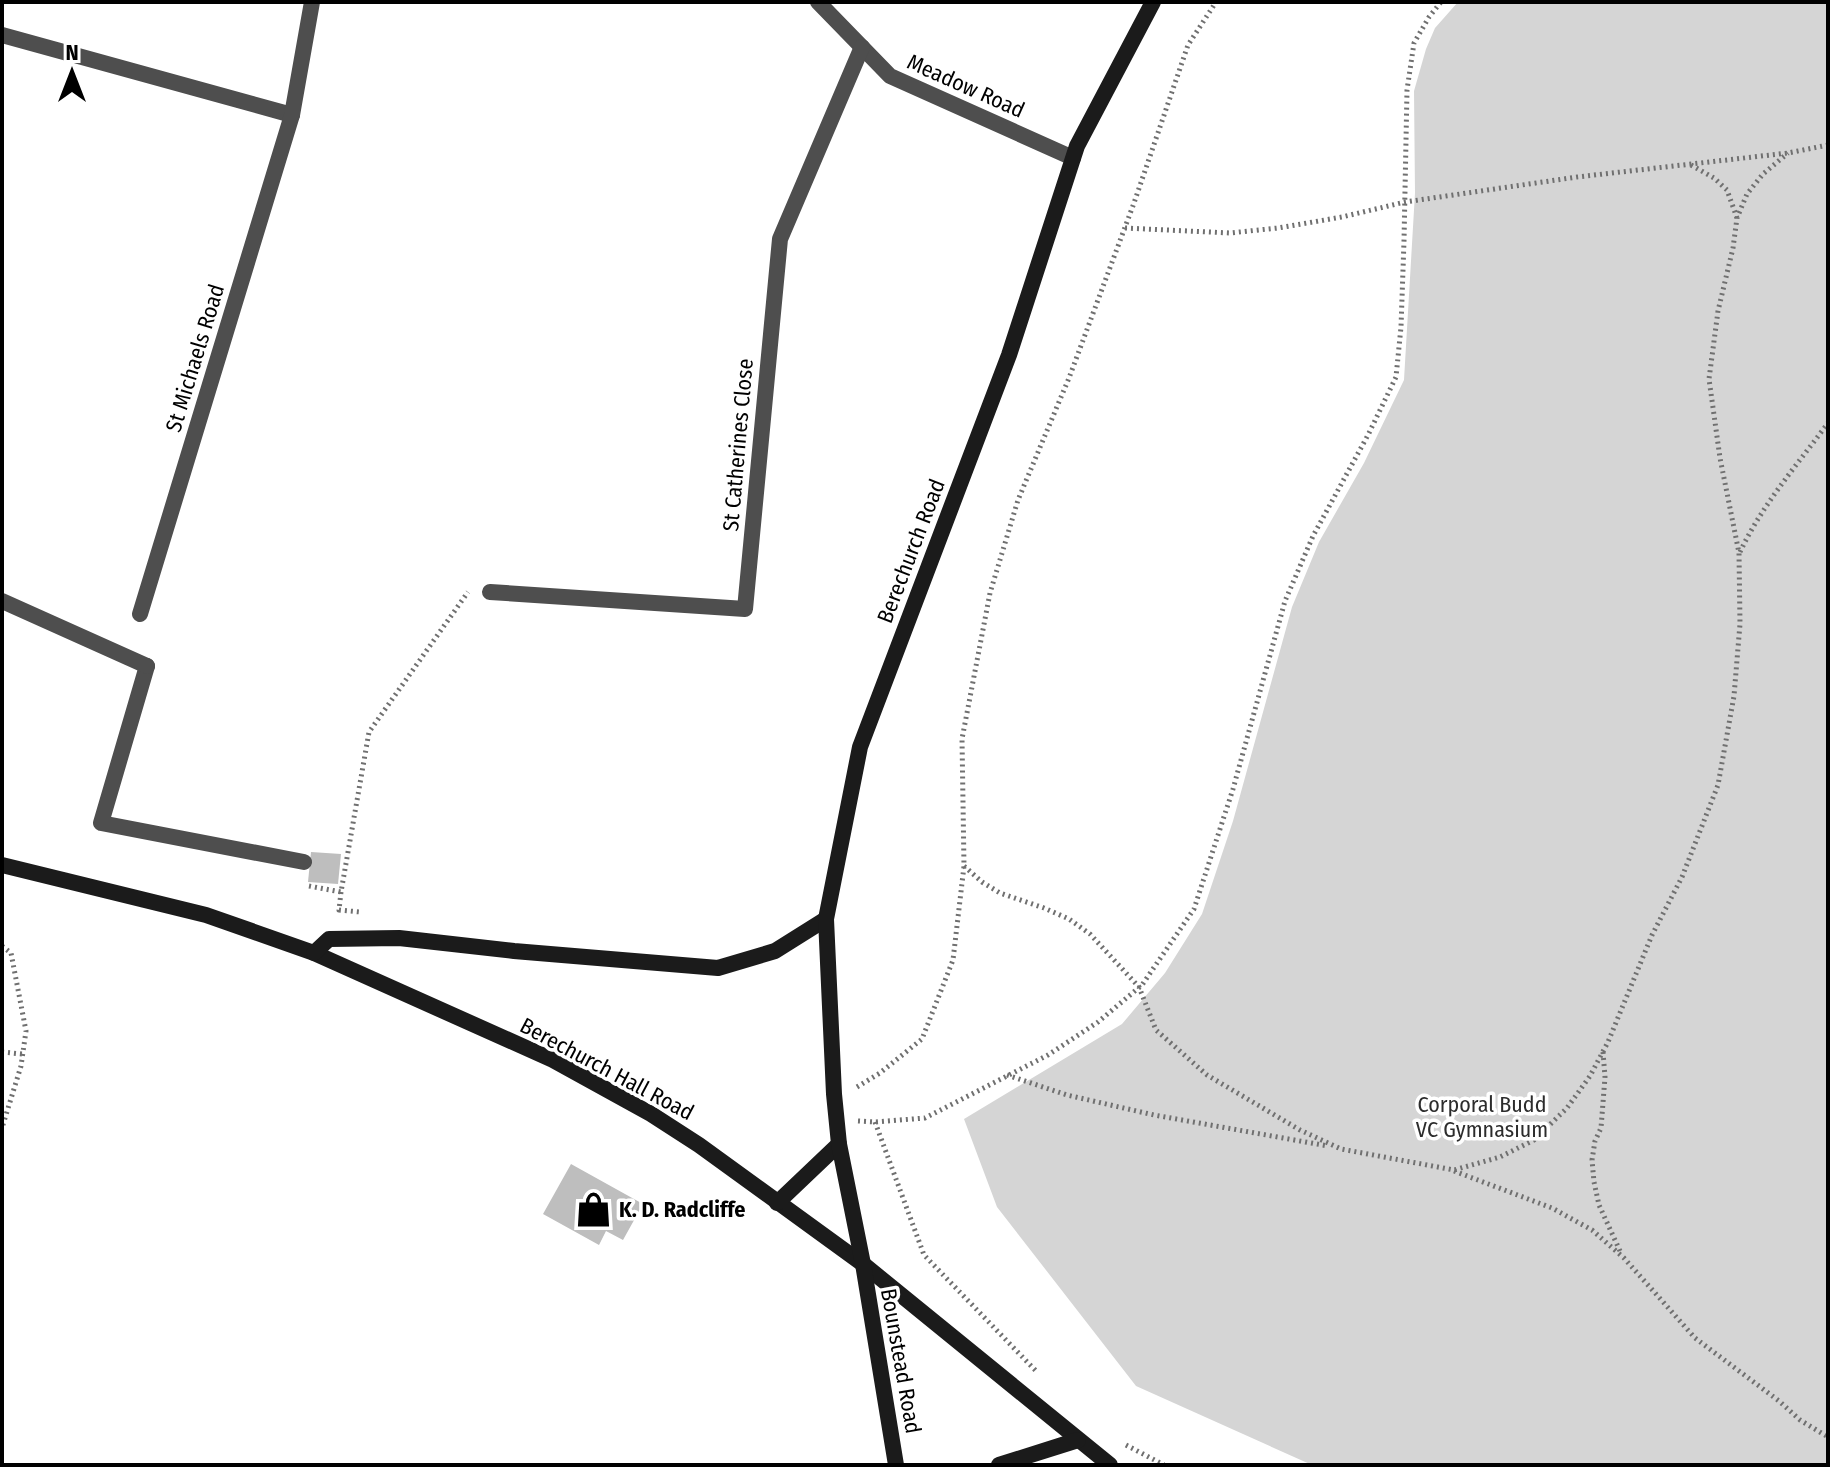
<svg xmlns="http://www.w3.org/2000/svg" width="1830" height="1467" viewBox="0 0 1830 1467" font-family="'Fira Sans Condensed',sans-serif">
	<style>
		.green { fill: #d5d5d5 }
		.building { fill: #bebebe }
		.lines { fill: none; stroke-linecap: round; stroke-linejoin: round }
		.path { stroke: #707070; stroke-width: 5; stroke-dasharray: 2 4; stroke-linecap: butt }
		.lane { stroke: #4e4e4e; stroke-width: 16 }
		.street { stroke: #4e4e4e; stroke-width: 16 }
		.secondary { stroke: #1b1b1b; stroke-width: 16 }
		.labels { text-anchor: middle; dominant-baseline: central; stroke-width: 7; stroke-linejoin: round; paint-order: stroke }
		.street-label { font-size: 22px; fill: #000; stroke: #fff }
		.park-label { font-size: 22px; fill: #2c2c2c; stroke: #fff }
		.poi-label { font-size: 22px; font-weight: bold; fill: #000; stroke: #fff; text-anchor: start }
	</style>
	<rect width="100%" height="100%" fill="#fff"/>
	<polygon class="green" points="1458,2 1828,2 1828,1465 1312,1465 1136,1386 997,1207 964,1119 1122,1024 1165,973 1202,914 1233,821 1292,607 1319,542 1364,463 1404,380 1415,193 1414,91 1426,49 1435,28"/>
	<g class="building">
		<polygon points="311,852 341,854 338,884 308,882"/>
		<polygon points="571,1164 643,1204 623,1240 606,1231 599,1245 543,1214"/>
	</g>
	<g class="lines">
		<g class="path">
			<polyline points="1691,165 1714,178 1727,190 1737,218"/>
			<polyline points="1125,228 1230,233 1278,228 1342,217 1405,202 1577,177 1788,153 1828,145"/>
			<path d="M1740,552c22,-47 57,-87 88,-129"/>
			<polyline points="964,866 982,882 1000,893 1044,908 1069,919 1090,934 1139,987 1156,1030 1207,1075 1300,1130 1341,1149 1454,1170 1500,1157 1534,1140 1567,1108 1590,1076 1608,1042 1652,935 1682,877 1718,785 1734,696 1740,624 1739,553 1720,458 1709,379 1718,311 1733,248 1737,218 1747,194 1763,174 1788,153"/>
			<polyline points="309,886 341,892 369,732 468,592"/>
			<polyline points="341,892 339,910 360,912"/>
			<polyline points="2,946 11,953 26,1031 21,1066 2,1128"/>
			<polyline points="2,1052 22,1054"/>
			<polyline points="1603,1052 1605,1077 1601,1128 1595,1141 1592,1160 1594,1182 1599,1205 1620,1251"/>
			<polyline points="1007,1075 1067,1095 1154,1115 1328,1146"/>
			<polyline points="857,1087 880,1073 922,1039 953,960 964,866 962,739 990,593 1018,500 1069,378 1134,203 1188,45 1216,2"/>
			<polyline points="858,1121 875,1122 925,1118 1048,1055 1098,1022 1142,985 1194,909 1233,789 1285,601 1313,536 1368,435 1396,377 1401,327 1404,241 1407,90 1414,43 1429,17 1441,2"/>
			<polyline points="875,1122 924,1255 1036,1371"/>
			<polyline points="1454,1171 1552,1208 1592,1230 1624,1258 1695,1338 1779,1401 1800,1420 1828,1437"/>
			<polyline points="1126,1445 1164,1465"/>
		</g>
		<polyline class="lane" points="147,666 101,823 304,862"/>
		<g class="street">
			<polyline points="818,2 890,76 1073,158"/>
			<polyline points="2,35 292,115"/>
			<polyline points="490,592 745,609 780,239 862,47"/>
			<polyline points="2,601 147,666"/>
			<polyline points="140,614 292,115 312,2"/>
		</g>
		<g class="secondary">
			<polyline points="2,865 206,915 314,953 553,1060 651,1114 699,1145 863,1264 1110,1465"/>
			<polyline points="314,953 329,939 399,938 514,951 718,968 775,951 826,919"/>
			<polyline points="777,1203 839,1144"/>
			<polyline points="896,1465 863,1264 839,1144 834,1094 826,919 860,747 1009,355 1077,146 1153,2"/>
			<polyline points="999,1465 1078,1440"/>
		</g>
	</g>
	<defs>
		<symbol id="shop-bare" viewBox="-9 -9 18 18"><path d="M-5-2.5h2.3a2.7 3.5 0 0 1 5.4 0H5L5.5 6h-11ZM-1.5-2.5h3a1.5 2.3 0 0 0-3 0Z" fill="#000" stroke="#fff" stroke-width="2.5" paint-order="stroke"/></symbol>
	</defs>
	<g fill-rule="evenodd">
		<use href="#shop-bare" x="568" y="1184" width="51" height="51"/>
	</g>
	<g class="labels">
		<g class="street-label">
			<text transform="translate(966 86) rotate(24)">Meadow Road</text>
			<text transform="translate(195 358) rotate(-73)">St Michaels Road</text>
			<text transform="translate(738 445) rotate(-85)">St Catherines Close</text>
			<text transform="translate(911 551) rotate(-69)">Berechurch Road</text>
			<text transform="translate(607 1069) rotate(28)">Berechurch Hall Road</text>
			<text transform="translate(901 1361) rotate(80)">Bounstead Road</text>
		</g>
		<g class="park-label">
			<text x="1482" y="1104">Corporal Budd<tspan x="1482" dy="25">VC Gymnasium</tspan></text>
		</g>
		<g class="poi-label">
			<text x="619" y="1209">K. D. Radcliffe</text>
		</g>
	</g>
	<rect width="1830" height="1467" fill="none" stroke="#000000" stroke-width="8"/>
	<g transform="translate(72 72)" stroke="#ffffff" stroke-width="6" paint-order="stroke">
	<path d="M0-6L14 30L0 20L-14 30Z" fill="#000000"/>
	<text y="-12" font-size="22" font-weight="bold" text-anchor="middle" fill="#000000">N</text>
	</g>
</svg>
